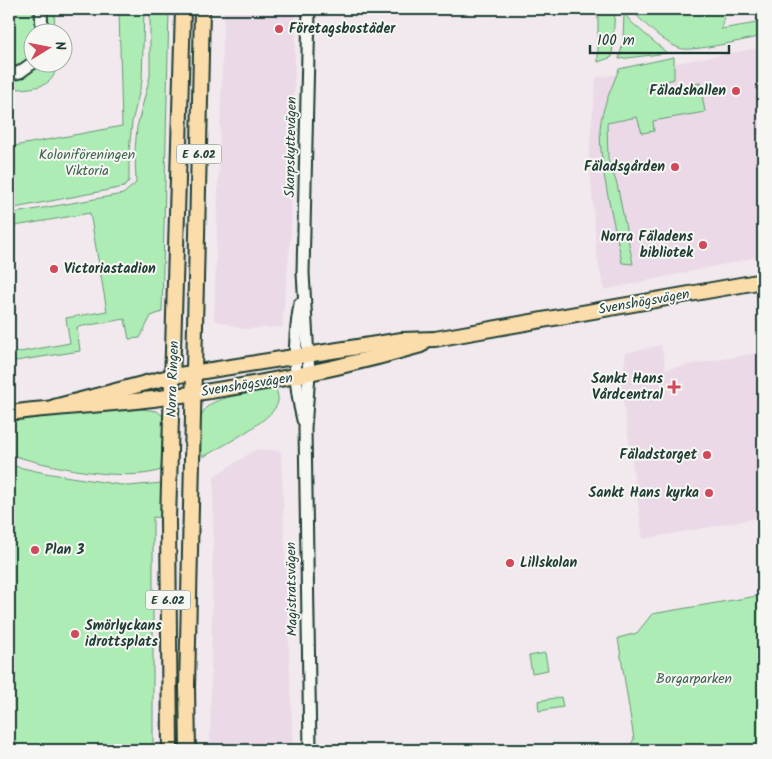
<svg xmlns="http://www.w3.org/2000/svg" width="772" height="759" viewBox="0 0 772 759" font-family="Kalam,sans-serif">
	<style>
		.built { fill: #ebd9e8 }
		.green { fill: #adedb5; stroke: #669574 }
		.lines { fill: none; stroke-linecap: round; stroke-linejoin: round }
		.minor-casing { stroke: #1f3d34; stroke-width: 15 }
		.major-casing { stroke: #1f3d34; stroke-width: 18 }
		.minor { stroke: #f6f6f2; stroke-width: 11 }
		.major { stroke: #fbddab; stroke-width: 14 }
		.poi-dot { fill: #d1495b; stroke: #f6f6f2; stroke-width: 2 }
		.labels { text-anchor: middle; dominant-baseline: central; stroke-width: 4; stroke-linejoin: round; paint-order: stroke }
		.shield { fill: #f6f6f2; stroke: #60746d; stroke-width: 1 }
		.shield-label { font-size: 12px; font-weight: bold; fill: #1f3d34 }
		.poi-label { font-size: 14px; font-weight: bold; fill: #1f3d34; stroke: #f6f6f2; text-anchor: end }
		.street-label { font-size: 14px; fill: #1f3d34; stroke: #f6f6f2 }
		.park-label { font-size: 14px; fill: #3b604e; stroke: #f6f6f2 }
	</style>
	<rect width="100%" height="100%" fill="#f1e9ed"/>
	<filter id="ink" filterUnits="userSpaceOnUse"><feTurbulence type="fractalNoise" baseFrequency=".02" numOctaves="2"/><feDisplacementMap in="SourceGraphic" scale="10" xChannelSelector="R" yChannelSelector="G"/><feConvolveMatrix kernelMatrix="1 2 1 2 8 2 1 2 1" color-interpolation-filters="sRGB"/></filter>
	<g filter="url(#ink)">
		<g class="built">
			<polygon points="224,9 296,9 291,232 282,327 243,329 214,320"/>
			<polygon points="763,47 763,133 755,136 763,178 763,256 604,290 597,257 589,155 596,78"/>
			<polygon points="661,345 666,369 763,352 763,517 643,539 621,385 626,353"/>
			<polygon points="257,449 281,451 293,750 210,750 214,476"/>
		</g>
		<g class="green">
			<path d="M9,9h45l1,23h-23v30l24,1c0,28 -26,24 -47,27z"/>
			<polygon points="119,9 144,9 142,81 132,122 129,152 120,153 121,159 129,158 129,181 124,187 9,209 9,147 122,126"/>
			<polygon points="150,9 169,9 162,312 151,316 140,338 129,339 125,319 77,327 80,351 9,362 9,354 70,343 66,318 107,311 90,213 9,227 9,214 123,194 136,183 135,150 137,127 150,76"/>
			<polygon points="598,9 615,9 612,57 598,62"/>
			<path d="M630,9h99l-3,1 -5,19 42,-7v14c-15,3 -73,17 -84,12 -19,-7 -35,-26 -49,-39z"/>
			<polygon points="624,13 631,22 667,53 619,59 623,42"/>
			<path d="M674,57v22l-27,8 1,5 52,-9 5,29 -52,9 1,10 -12,2 -5,-16 -30,6 1,36 9,25 16,80 -11,-1c-8,-43 -22,-90 -22,-134 1,-19 12,-42 19,-60z"/>
			<path d="M276,389c2,7 4,12 -1,19 -12,17 -53,38 -72,49 -4,-9 -4,-21 -3,-31 1,-6 1,-13 6,-18 9,-12 54,-16 70,-19z"/>
			<path d="M141,409l16,2 6,5 -2,54c-35,13 -117,-4 -152,-16v-33l54,-7z"/>
			<polygon points="9,465 45,473 128,486 163,483 164,518 153,517 153,750 9,750"/>
			<polygon points="763,595 763,750 628,750 634,739 618,638 637,633 652,614"/>
			<polygon points="545,653 548,670 532,673 529,656"/>
			<polygon points="561,697 563,707 539,711 538,701"/>
		</g>
		<g class="lines">
			<defs>
				<g id="minor">
					<polyline points="41,9 42,32"/>
					<polyline points="309,9 303,273 309,374 305,428 310,750"/>
					<polyline points="9,75 20,72 34,62"/>
					<path d="M300,304c-7,40 -7,76 3,116"/>
				</g>
				<g id="major">
					<polyline points="54,407 173,376 402,340 435,339 763,281"/>
					<path d="M9,413c50,-7 101,-8 151,-15 89,-11 175,-28 261,-53"/>
					<polyline points="170,750 168,520 183,9"/>
					<polyline points="188,750 187,687 202,9"/>
				</g>
			</defs>
			<use href="#minor" class="minor-casing"/>
			<use href="#major" class="major-casing"/>
			<use href="#minor" class="minor"/>
			<use href="#major" class="major"/>
		</g>
	</g>
	<g class="poi-dot">
		<circle cx="279" cy="29" r="5"/>
		<circle cx="736" cy="91" r="5"/>
		<circle cx="675" cy="167" r="5"/>
		<circle cx="703" cy="245" r="5"/>
		<circle cx="54" cy="269" r="5"/>
		<path d="M671.5 379.5h5v5h5v5h-5v5h-5v-5h-5v-5h5z"/>
		<circle cx="707" cy="455" r="5"/>
		<circle cx="709" cy="493" r="5"/>
		<circle cx="35" cy="550" r="5"/>
		<circle cx="510" cy="563" r="5"/>
		<circle cx="75" cy="634" r="5"/>
	</g>
	<g class="labels">
		<g class="shield">
			<rect x="176.5" y="144.5" width="45" height="19" rx="4"/>
			<rect x="145.5" y="590.5" width="45" height="19" rx="4"/>
		</g>
		<g class="shield-label">
			<text x="199" y="154">E 6.02</text>
			<text x="168" y="600">E 6.02</text>
		</g>
		<g class="poi-label">
			<text x="289" y="29" text-anchor="start">Företagsbostäder</text>
			<text x="726" y="91">Fäladshallen</text>
			<text x="665" y="167">Fäladsgården</text>
			<text x="693" y="237">Norra Fäladens<tspan x="693" dy="16">bibliotek</tspan></text>
			<text x="64" y="269" text-anchor="start">Victoriastadion</text>
			<text x="663" y="379">Sankt Hans<tspan x="663" dy="16">Vårdcentral</tspan></text>
			<text x="697" y="455">Fäladstorget</text>
			<text x="699" y="493">Sankt Hans kyrka</text>
			<text x="45" y="550" text-anchor="start">Plan 3</text>
			<text x="520" y="563" text-anchor="start">Lillskolan</text>
			<text x="85" y="626" text-anchor="start">Smörlyckans<tspan x="85" dy="16">idrottsplats</tspan></text>
		</g>
		<g class="street-label">
			<text transform="translate(291 147) rotate(-89)">Skarpskyttevägen</text>
			<text transform="translate(644 302) rotate(-10)">Svenshögsvägen</text>
			<text transform="translate(173 379) rotate(-88)">Norra Ringen</text>
			<text transform="translate(247 385) rotate(-9)">Svenshögsvägen</text>
			<text transform="translate(292 589) rotate(-91)">Magistratsvägen</text>
		</g>
		<g class="park-label">
			<text x="87" y="155">Koloniföreningen<tspan x="87" dy="16">Viktoria</tspan></text>
			<text x="694" y="679">Borgarparken</text>
		</g>
	</g>
	<rect width="772" height="759" fill="none" stroke="#f6f6f2" stroke-width="30"/>
	<rect x="15" y="15" width="742" height="729" fill="none" stroke="#1f3d34" stroke-width="2" filter="url(#ink)"/>
	<g transform="translate(48 48) rotate(80)"><circle r="24" fill="#f6f6f2" stroke="#a0aca6"/>
	<path d="M0-4L9 19L0 12L-9 19Z" fill="#d1495b"/>
	<text y="-8" font-size="14" font-weight="bold" text-anchor="middle" fill="#1f3d34">N</text>
	</g>
	<path d="M590 45v8h139v-8" fill="none" stroke="#1f3d34" stroke-width="2.5"/>
	<text x="597" y="45" font-size="15" fill="#1f3d34" stroke="#f6f6f2" stroke-width="4" paint-order="stroke">100 m</text>
</svg>
